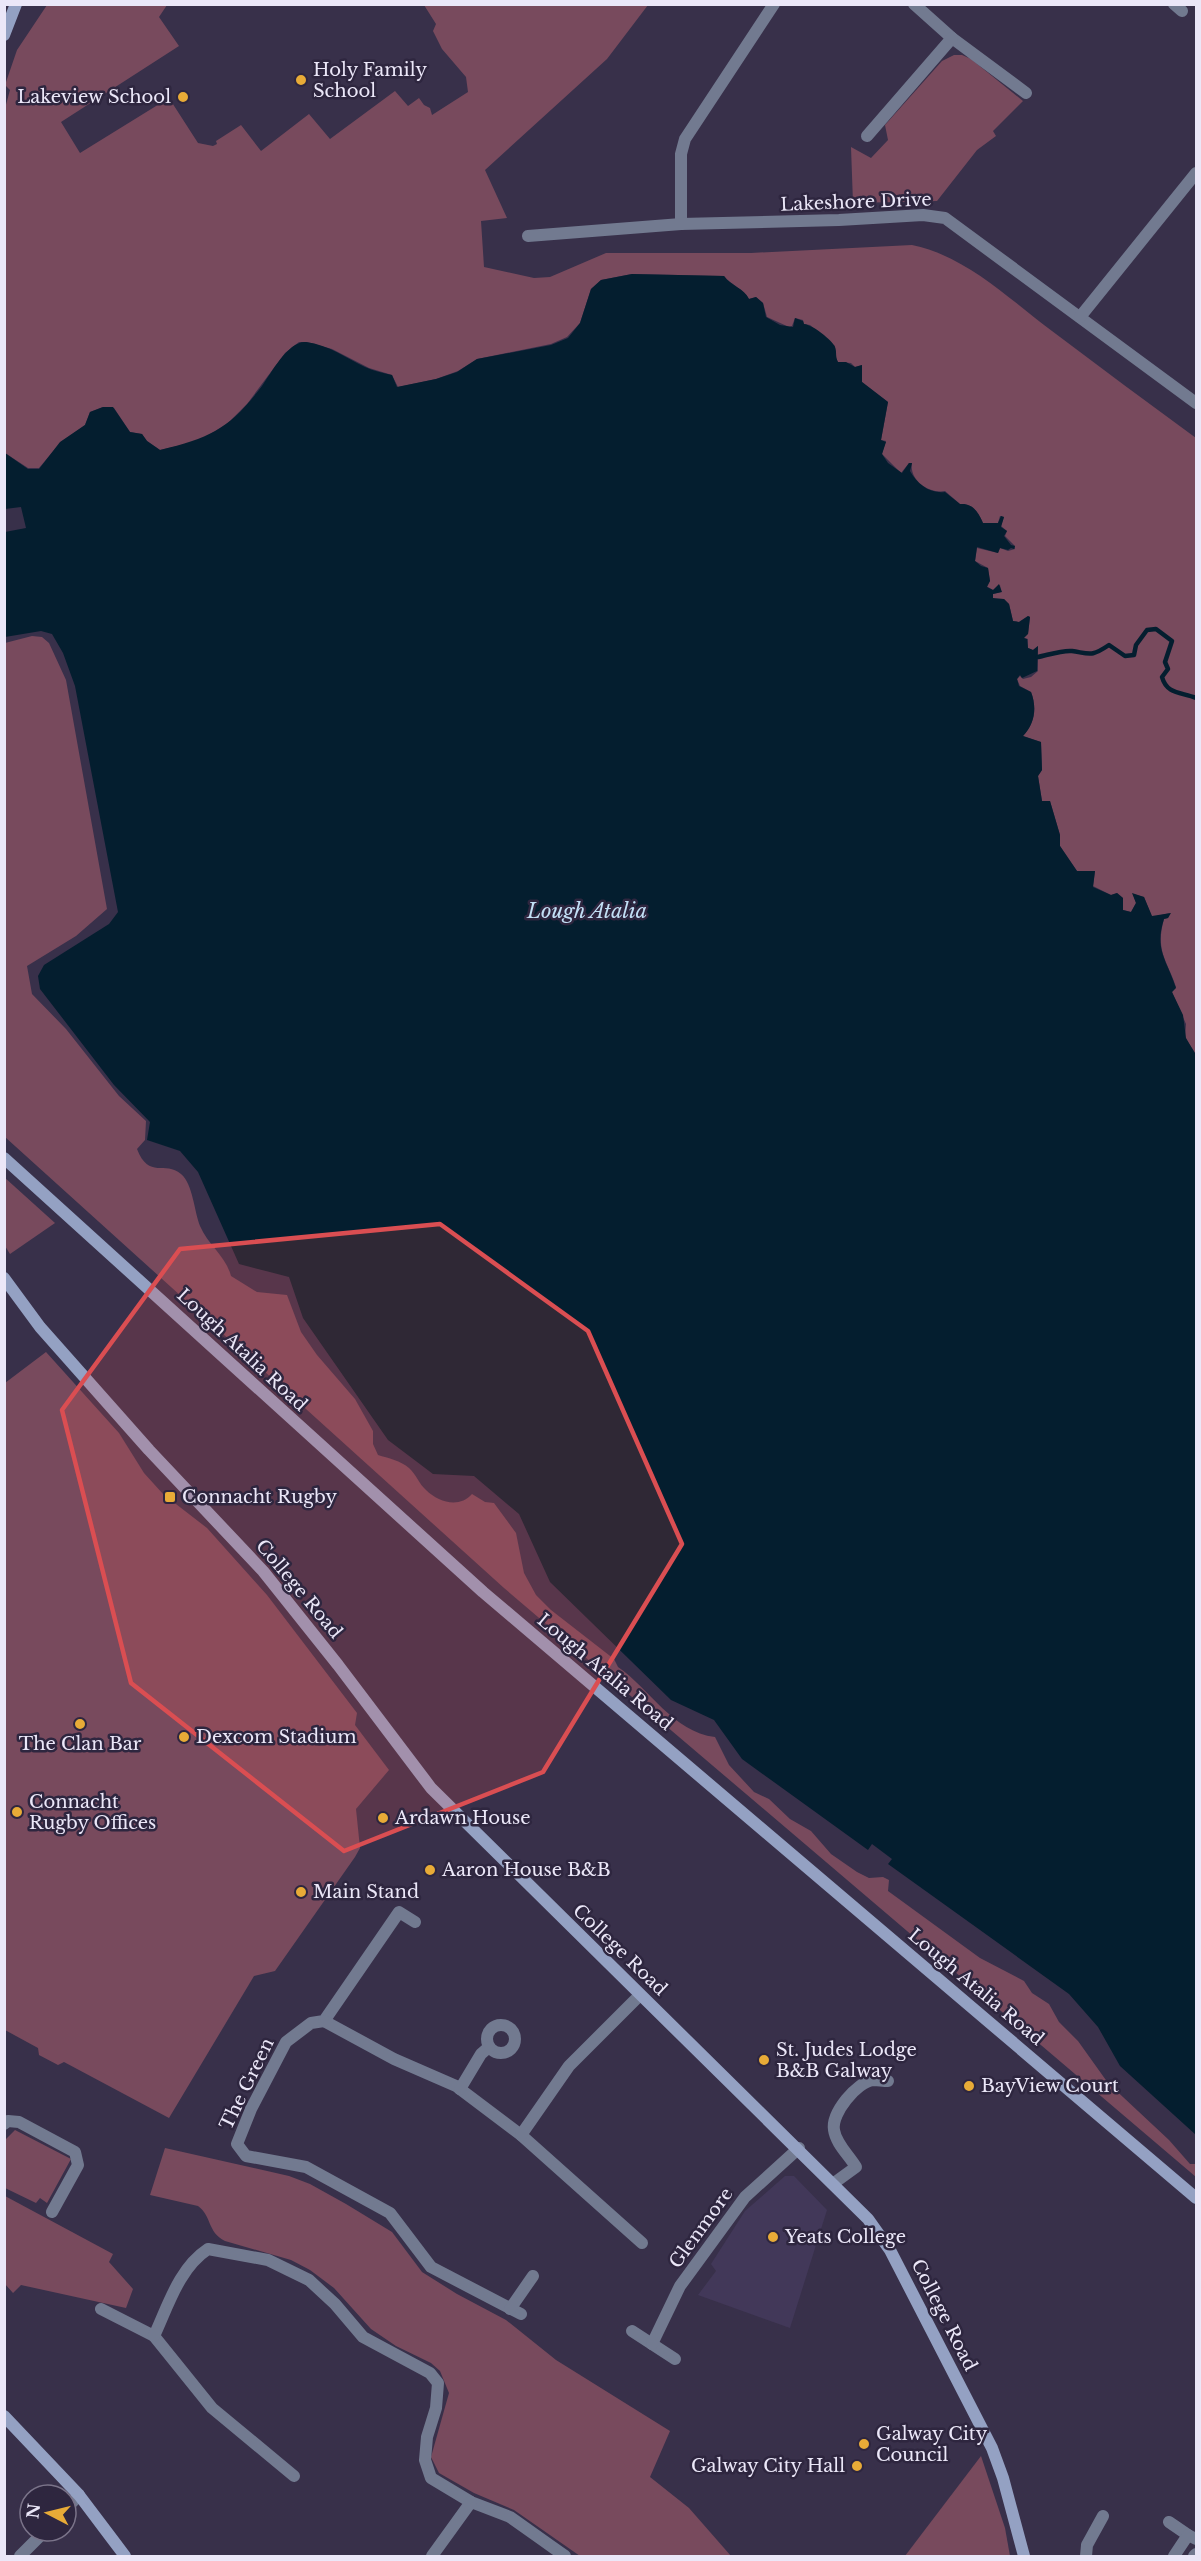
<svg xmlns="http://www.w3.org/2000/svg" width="1201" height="2561" viewBox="0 0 1201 2561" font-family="'Libre Baskerville',serif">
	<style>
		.built { fill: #423859 }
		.green { fill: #784a5d }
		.water { fill: #041e2f }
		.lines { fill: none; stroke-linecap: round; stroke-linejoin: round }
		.stream { stroke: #041e2f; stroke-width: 4.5 }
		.street { stroke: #727a90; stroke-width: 12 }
		.secondary { stroke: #94a1c3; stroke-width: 12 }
		.marked { fill: #da4e52; fill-opacity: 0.2; stroke: #da4e52; stroke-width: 4.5; stroke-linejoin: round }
		.poi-dot { fill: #e8ab37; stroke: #2e263f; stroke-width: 2 }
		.labels { text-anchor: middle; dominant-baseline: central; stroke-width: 5; stroke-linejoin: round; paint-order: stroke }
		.poi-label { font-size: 18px; fill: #ebe7f8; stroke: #2e263f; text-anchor: start }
		.street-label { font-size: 18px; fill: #ebe7f8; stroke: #2e263f }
		.water-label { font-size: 20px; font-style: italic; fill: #c2dff5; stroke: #2e263f }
	</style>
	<rect width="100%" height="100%" fill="#38304a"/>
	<polygon class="built" points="785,2176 794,2176 827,2210 790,2328 698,2295 716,2271 711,2264 745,2211"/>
	<g class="green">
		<path d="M47,5h120l-8,12 20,29 -118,76 19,31 89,-55 29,45 15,3 4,-2 -1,-3 25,-16 20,26 48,-37 21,25 65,-48 13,15 11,-8 5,7 6,3 2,7 36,-23 -2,-15 -24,-28 -9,-18 3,-7 -12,-19h224l-41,54 -122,111 22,48 -26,3 3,46 50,11 16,-1 56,-24h145l161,-8c54,11 97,54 140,86 48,36 96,72 144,107v616l-11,-16 1,-14 -14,-32 4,-5c-9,-27 -21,-36 -12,-68l4,-1 2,-5 -18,4 -8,-20 -11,-3 3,9 -5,9 -8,-2v-12l-6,-5 -6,2 -18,-9 2,-15h-18l-17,-25v-11l-10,-34h-8l-4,-25 4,-6 -1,-28 -18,-6c12,-13 14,-28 8,-44l-11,-6 -3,-7 3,-3 3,3 8,-2 7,-6v-25l-5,4 -5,-2v-9l-4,-1 1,-4h3l2,-17 -2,-1 -9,6 -6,-1 -4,-17 -5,-5h-11v-5l8,-2 -1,-7 -7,5 -7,-4 4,-5 -2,-13 -13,-7 2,-13 21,5 2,-5 8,3 7,-2v-3l-10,-10 2,-5 -6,-5 3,-9 -4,-1 -2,7h-15c-5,-11 -10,-20 -23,-19l-15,-13c-16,3 -36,-11 -33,-28h-3l-8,10 -19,-19 4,-13 -5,-1 7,-38 -26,-20v-17l-7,2 -4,-4 -13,-1 -3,-5v-11l-25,-21 -6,-1 -1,-4 -8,-2 -3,8 -3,1 -22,-10 -4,-14 -7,-6 -7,2c-5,-10 -18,-14 -25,-23l-92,-2 -31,6 -10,9 -11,34 -13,14 -16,7 -74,15 -19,12 -22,8 -38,8 -6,-12 -23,-7 -37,-19 -25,-7h-8l-14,11 -38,51 -19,19 -29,18 -39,9 -13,-9 -5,-7 -12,-2 -16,-24 -11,-1 -13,5 -5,13 -24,17 -22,26h-11l-23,-15 -1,-341 6,-22 -5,-5 12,-35z"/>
		<polygon points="954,55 962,55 971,59 1023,101 993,131 996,136 977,150 937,201 853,203 851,147 871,158 888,140 885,125 942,61"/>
		<path d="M32,636l10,1 7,6 17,37 41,229 -31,27 -49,30 5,28 34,35 53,67 27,25 -1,19 -8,9c12,31 28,11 44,25 12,10 13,37 19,52 8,19 26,30 31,50l26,16 30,3 14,37 16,23 38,44 18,32v13l5,11c10,3 23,6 31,13 7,6 10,16 17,22 13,13 34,18 46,4l13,8 9,1 22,30 8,40 12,22 15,15 63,49 4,8c32,22 55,65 97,70l14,28 25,27 15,7 21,20 21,12 20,23 26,18 12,6 14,-1 6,3 -1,11 92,67 44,23 8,12 17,11 10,18 19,19 30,42 61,57 21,24h6v13l-692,-589 -499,-451v-494z"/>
		<polygon points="4,1177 55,1223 10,1254 5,1246"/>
		<polygon points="46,1352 119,1433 144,1473 163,1494 207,1528 267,1595 357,1713 355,1725 389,1770 356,1809 360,1848 355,1857 275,1971 254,1976 169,2118 64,2062 58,2065 39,2055 38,2048 5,2030 5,1383"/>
		<polygon points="15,2130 71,2159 47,2203 40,2198 36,2203 5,2188 5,2140"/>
		<path d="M165,2148l124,28 21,8 36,20 46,28 30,40 35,22 49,26 50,40 114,71 -20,46 39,31 42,48h-151l-66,-46 -40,-17 -35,-20 -8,-16 18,-64 -9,-22 -9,-8 -35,-17 -25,-17 -37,-41 -24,-18 -19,-10 -66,-19c-18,-9 -13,-25 -27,-35l-48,-11z"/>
		<polygon points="5,2196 113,2254 109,2262 133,2289 126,2308 21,2285 13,2293 5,2284"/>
		<polygon points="981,2456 1005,2528 1010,2556 905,2556"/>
	</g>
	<path class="water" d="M632,274l92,2c7,10 20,12 25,23l7,-2 7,6 3,14 14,8 13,2 2,-9 8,3 1,3c9,1 28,16 31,23 2,5 0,9 3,15h8l9,5 7,-2v17l26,20 -7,38 5,2 -4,12 6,9 14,10 7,-10h3l-2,8c7,13 20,23 35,21l15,12c13,-1 18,8 23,19h15l3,-7 3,1 -3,10 6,4 -3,5 7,9 4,1 -1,3 -3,-1 -3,2 -8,-2 -2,5 -21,-6 -2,14 6,5 7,2 2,13 -3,6 6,3 6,-6 3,8 -9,2v4l11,1 5,5 4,17 6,1 9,-6 2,1 -2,17 -4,4 3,1 1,9 5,2 5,-4 -1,25 -15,7 -2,-3 -3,4 2,7 12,6c6,15 4,32 -8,44l18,6 1,28 -4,6 4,25h8l10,34v11l17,25h18l-2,16 18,8 6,-2 6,5v12l8,2 5,-9 -4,-10 12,4 8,19 19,-3 -3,5 -4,1c-10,31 3,41 12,69l-4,4 11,23 3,23 10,17v1080l-76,-69 -22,-39 -29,-33 -181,-130 4,-5 -20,-15 -4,6 -126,-91 -28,-39 -43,-20 -121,-118 -31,-68 -45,-38 -41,-2 -45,-34 -85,-122 -14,-41 -50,-13 -41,-92 -18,-21 -33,-11 3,-18 -36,-37 -74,-96 -2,-13 6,-11 65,-41 9,-12 -43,-226 -12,-33 -11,-19 -11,-3 -36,6v-105l21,-4 -5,-21 -16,2v-56l23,16h11l21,-27 25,-17 5,-13 13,-5h10l17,25 12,2 5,7 13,9c52,-13 69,-21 102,-64 9,-13 27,-46 44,-44 23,3 40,16 59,25 9,4 18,6 27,8l5,12 39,-8 21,-7 20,-13 74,-14 17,-7 12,-15 11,-34 10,-9z"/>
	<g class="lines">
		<path class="stream" d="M1038,657c10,-2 24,-7 34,-6 19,3 19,6 37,-6l16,11 9,-1 2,-10 11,-15 9,-1 16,12 -7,21 3,7 -6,8c5,18 20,15 34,21"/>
		<g class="street">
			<polyline points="914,4 952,38 1026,93"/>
			<polyline points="1174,4 1182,11"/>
			<polyline points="867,136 952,38"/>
			<polyline points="681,224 681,154 685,139 774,4"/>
			<polyline points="528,236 681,224 839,220 923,215 945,218 1196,403"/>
			<polyline points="1080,317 1196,173"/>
			<polyline points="415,1922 399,1912 324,2021 311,2023 286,2042 251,2109 237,2144 246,2156 306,2167 390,2213 431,2267 521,2314"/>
			<polyline points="324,2021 394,2059 456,2086 521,2135 642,2243"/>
			<circle cx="501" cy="2039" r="14"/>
			<polyline points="460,2089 481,2054 489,2047"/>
			<polyline points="4,2124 8,2121 19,2122 75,2152 78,2165 52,2212"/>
			<polyline points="521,2135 569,2066 640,1995"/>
			<path d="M834,2183l22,-16c-7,-12 -20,-23 -22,-37 -3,-17 23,-48 39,-50 5,0 10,1 15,1"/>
			<polyline points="101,2309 154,2336 212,2408 294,2476"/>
			<polyline points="510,2309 533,2276"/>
			<polyline points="632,2331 675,2359"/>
			<path d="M154,2336c14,-30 25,-68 54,-87l60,11 41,20 26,24 28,33 67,36 8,10 -2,25 -9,29 -2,23 6,18 40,24 39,15 55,39"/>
			<polyline points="652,2344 680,2286 745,2197 799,2148"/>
			<polyline points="66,2509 79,2495"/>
			<polyline points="1169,2522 1188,2535"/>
			<polyline points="20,2556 45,2531"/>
			<polyline points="432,2556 471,2502"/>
			<polyline points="1086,2556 1087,2545 1103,2516"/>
			<polyline points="1174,2556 1188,2535 1196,2539"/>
			<polyline points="1194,2556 1196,2554"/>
		</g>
		<g class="secondary">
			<polyline points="4,35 16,4"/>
			<polyline points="4,1158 483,1592 1196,2198"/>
			<polyline points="4,1278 40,1327 149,1450 263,1571 338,1665 431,1788 868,2219 890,2250 992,2448 1003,2478 1024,2556"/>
			<polyline points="4,2416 79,2495 125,2556"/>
		</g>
	</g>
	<path class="marked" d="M440,1224l148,107 94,213 -139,228 -199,79 -213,-168 -69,-273 118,-161z"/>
	<g class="poi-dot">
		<circle cx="301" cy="80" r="6"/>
		<circle cx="183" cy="97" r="6"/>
		<rect x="164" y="1491" width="12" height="12" rx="3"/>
		<circle cx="80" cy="1724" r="6"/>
		<circle cx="184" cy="1737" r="6"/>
		<circle cx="17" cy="1812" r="6"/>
		<circle cx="383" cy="1818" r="6"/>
		<circle cx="430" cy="1870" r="6"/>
		<circle cx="301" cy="1892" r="6"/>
		<circle cx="764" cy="2060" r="6"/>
		<circle cx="969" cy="2086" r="6"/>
		<circle cx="773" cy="2237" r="6"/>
		<circle cx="864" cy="2444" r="6"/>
		<circle cx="857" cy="2466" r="6"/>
	</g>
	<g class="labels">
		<g class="poi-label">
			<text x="313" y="70">Holy Family<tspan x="313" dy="21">School</tspan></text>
			<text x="171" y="97" text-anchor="end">Lakeview School</text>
			<text x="182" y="1497">Connacht Rugby</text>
			<text x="196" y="1737">Dexcom Stadium</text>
			<text x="80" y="1744" text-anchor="middle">The Clan Bar</text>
			<text x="29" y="1802">Connacht<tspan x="29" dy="21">Rugby Offices</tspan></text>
			<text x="395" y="1818">Ardawn House</text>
			<text x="442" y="1870">Aaron House B&amp;B</text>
			<text x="313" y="1892">Main Stand</text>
			<text x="776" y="2050">St. Judes Lodge<tspan x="776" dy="21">B&amp;B Galway</tspan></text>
			<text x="981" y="2086">BayView Court</text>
			<text x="785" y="2237">Yeats College</text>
			<text x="876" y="2434">Galway City<tspan x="876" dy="21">Council</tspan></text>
			<text x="845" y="2466" text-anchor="end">Galway City Hall</text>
		</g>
		<g class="street-label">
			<text transform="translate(856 202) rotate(-2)">Lakeshore Drive</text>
			<text transform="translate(242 1350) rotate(43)">Lough Atalia Road</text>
			<text transform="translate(299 1589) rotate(50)">College Road</text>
			<text transform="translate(605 1672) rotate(40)">Lough Atalia Road</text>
			<text transform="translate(620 1950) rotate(44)">College Road</text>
			<text transform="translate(976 1987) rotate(40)">Lough Atalia Road</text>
			<text transform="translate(247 2084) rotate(-64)">The Green</text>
			<text transform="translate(701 2228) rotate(-54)">Glenmore</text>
			<text transform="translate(944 2315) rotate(63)">College Road</text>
		</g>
		<g class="water-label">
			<text x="587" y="911">Lough Atalia</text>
		</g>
	</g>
	<rect width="1201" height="2561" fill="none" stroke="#ebe7f8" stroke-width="12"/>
	<g transform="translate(48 2513) rotate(277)"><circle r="28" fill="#2e263f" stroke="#7a7389" stroke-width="1.5"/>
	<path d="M0-4.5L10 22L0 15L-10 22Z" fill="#e8ab37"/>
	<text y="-9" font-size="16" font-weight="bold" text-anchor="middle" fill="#ebe7f8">N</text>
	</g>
</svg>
